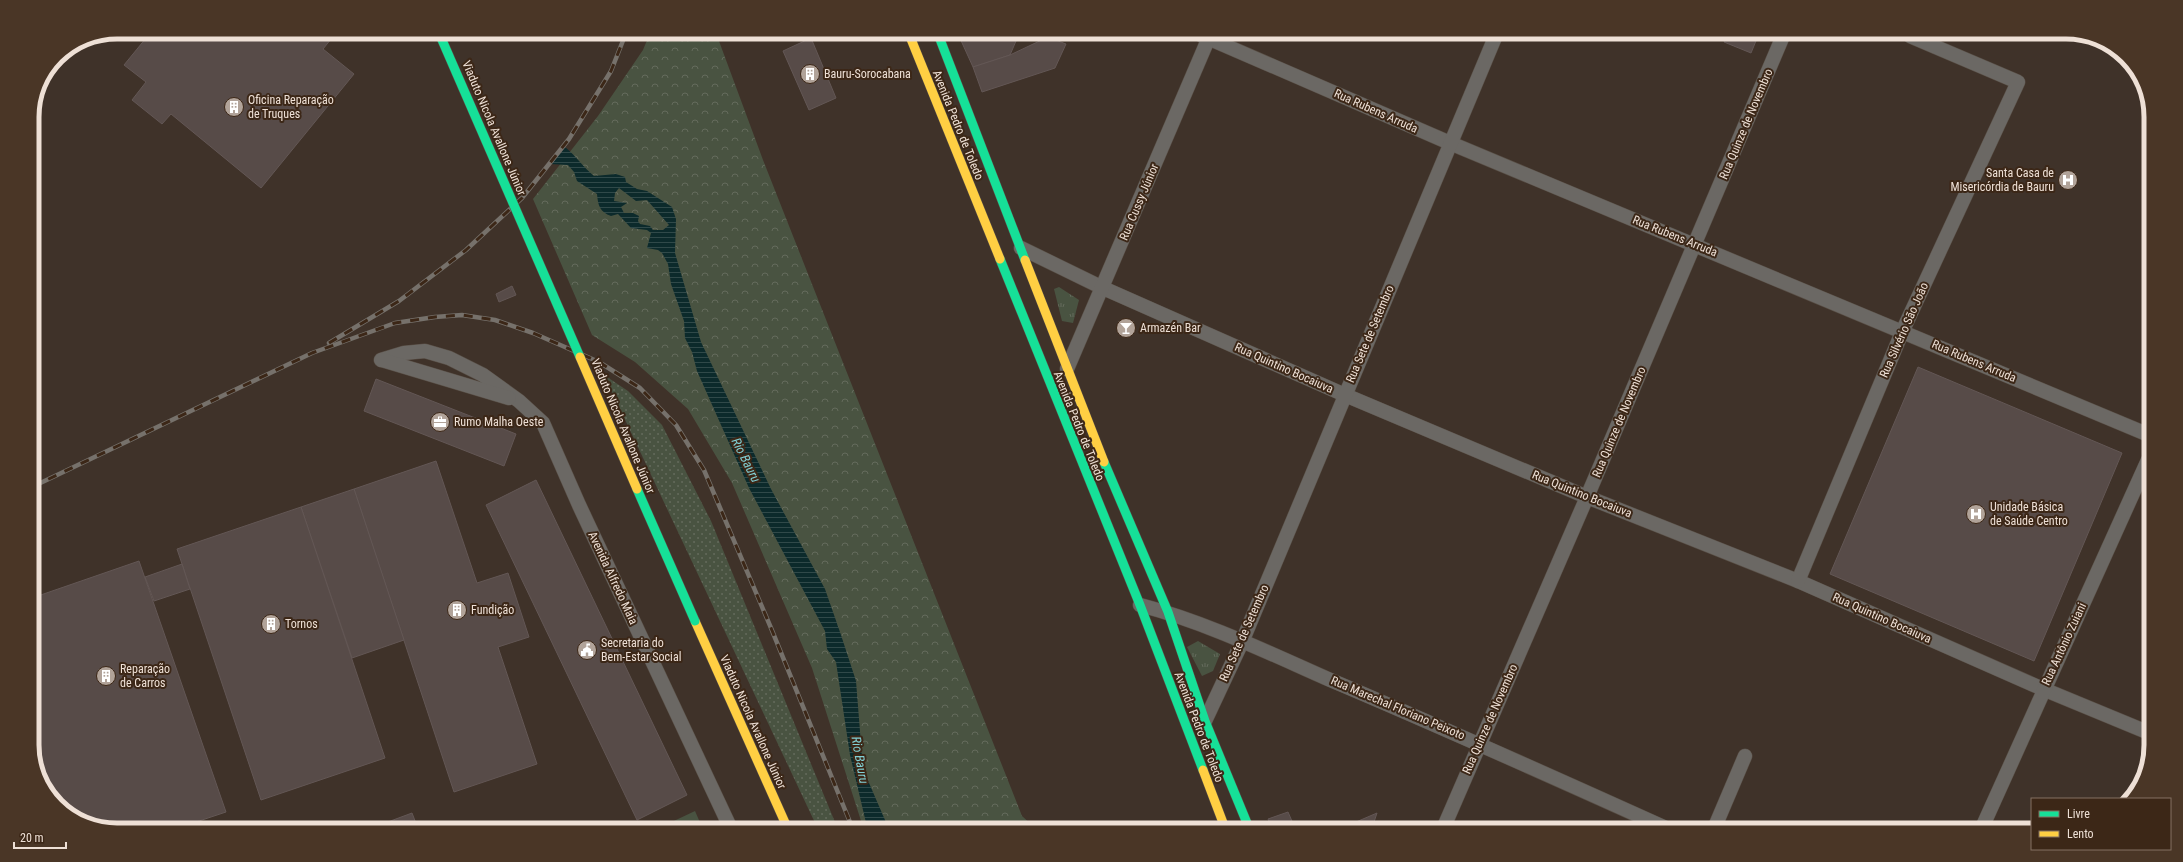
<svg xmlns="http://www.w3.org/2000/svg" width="2183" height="862" viewBox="0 0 2183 862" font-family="'Roboto Condensed',sans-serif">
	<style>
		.grass { fill: url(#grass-dots) }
		.forest { fill: url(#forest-crowns) }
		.park { fill: url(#park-tufts) }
		.pitch { fill: #495341 }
		.water { fill: url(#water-rules); fill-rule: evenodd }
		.building { fill: #574b48; stroke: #635755 }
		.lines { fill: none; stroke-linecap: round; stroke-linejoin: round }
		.street-casing { stroke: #594f46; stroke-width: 15 }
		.fast-casing { stroke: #594f46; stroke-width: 10 }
		.slow-casing { stroke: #594f46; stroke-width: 10 }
		.street { stroke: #6b6864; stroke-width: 14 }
		.fast { stroke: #16e098; stroke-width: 9 }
		.slow { stroke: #ffcf43; stroke-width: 9 }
		.rail-casing { stroke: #76716b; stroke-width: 4.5 }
		.rail { stroke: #3c2717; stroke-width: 3; stroke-dasharray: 9; stroke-linecap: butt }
		.fast-bridge-casing { stroke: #594f46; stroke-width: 10; stroke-linecap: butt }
		.slow-bridge-casing { stroke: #594f46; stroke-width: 10; stroke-linecap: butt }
		.fast-bridge { stroke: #16e098; stroke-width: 9 }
		.slow-bridge { stroke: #ffcf43; stroke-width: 9 }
		.labels { text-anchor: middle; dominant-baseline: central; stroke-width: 4; stroke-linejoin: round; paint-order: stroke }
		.poi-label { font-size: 12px; fill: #eee0d6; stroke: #3c2717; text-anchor: start }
		.street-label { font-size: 12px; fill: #eee0d6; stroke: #3c2717 }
		.water-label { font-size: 13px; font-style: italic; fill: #81d0d5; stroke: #3c2717 }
		.rim { fill: none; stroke: #eee0d6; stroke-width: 5 }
	</style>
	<defs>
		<pattern id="grass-dots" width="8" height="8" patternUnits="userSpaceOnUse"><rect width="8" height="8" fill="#495341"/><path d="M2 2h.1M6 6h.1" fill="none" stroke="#646b5c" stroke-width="1.8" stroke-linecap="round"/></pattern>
		<pattern id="forest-crowns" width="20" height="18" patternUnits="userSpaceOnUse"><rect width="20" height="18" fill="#495341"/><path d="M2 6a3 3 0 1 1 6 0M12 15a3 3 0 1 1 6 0" fill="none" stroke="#646b5c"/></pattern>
		<pattern id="park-tufts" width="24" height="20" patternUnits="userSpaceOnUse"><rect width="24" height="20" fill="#495341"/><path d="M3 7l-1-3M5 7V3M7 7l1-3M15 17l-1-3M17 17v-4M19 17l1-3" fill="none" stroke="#646b5c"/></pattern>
		<pattern id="water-rules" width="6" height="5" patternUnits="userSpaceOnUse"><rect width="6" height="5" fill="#0c2a2b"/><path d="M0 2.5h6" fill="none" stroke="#304949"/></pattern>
	</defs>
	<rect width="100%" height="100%" fill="#3f3229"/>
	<polygon class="grass" points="604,375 628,391 662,425 711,521 837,827 817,827"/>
	<polygon class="forest" points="650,33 716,33 763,160 1022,816 1035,828 863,827 812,668 732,483 688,409 635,362 592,335 533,199 598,116 643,50"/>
	<g class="park">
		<polygon points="1059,287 1079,300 1073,323 1062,321 1054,289"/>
		<polygon points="1198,641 1220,654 1213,671 1202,676 1187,647"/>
	</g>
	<polygon class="pitch" points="695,811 702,827 661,827"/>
	<path class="water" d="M565,147c11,9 18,20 29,29l22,-2 9,3 1,5 11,7 10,2 25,16 4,12 -1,34 26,89 70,147 54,100 16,46 15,46 7,88 25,58h-21l-17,-72 -14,-93 -9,-13 -2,-18 -76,-143 -52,-117 -5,-19 -7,-14 -1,-17 -13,-37 -3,-20 -6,-11 -4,-3 -11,-2 4,-15 -4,-3 -16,-2 -13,-14 -7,2c-11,-4 -13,-10 -14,-22l-20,-13 -3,-9 -6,-7 -18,-1zM619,188l17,13 11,-1 22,25 -6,5h-10l-3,-4 -10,-2 -2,-3 1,-5 -6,-3h-9l-3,-6 6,-4 -13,-2 1,-8z"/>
	<g class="building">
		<polygon points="151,32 336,33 323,49 354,74 261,188 171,114 162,124 132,100 146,82 124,65"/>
		<polygon points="958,34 1019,34 1010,55 973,67"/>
		<polygon points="1727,36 1758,36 1751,53 1724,42"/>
		<polygon points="1048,37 1066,44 1055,68 982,92 973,67 1010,55"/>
		<polygon points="811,38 836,98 809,110 783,51"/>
		<polygon points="512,286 516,295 499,302 496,294"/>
		<polygon points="1918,367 2122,453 2034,661 1830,574"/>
		<polygon points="376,379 516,434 504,466 364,411"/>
		<polygon points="436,461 477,583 508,573 529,637 498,647 537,764 454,792 354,489"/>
		<polygon points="536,480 687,795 637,820 486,505"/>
		<polygon points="354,489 404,640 352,658 301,507"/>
		<polygon points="301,507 385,758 261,800 177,549"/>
		<polygon points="139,561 226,812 184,826 90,825 50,797 32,750 32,598"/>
		<polygon points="182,564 190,589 154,601 145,577"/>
		<polygon points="1288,812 1295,828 1272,828 1268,819"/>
		<polygon points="412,813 417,826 377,826"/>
		<polygon points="1377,813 1372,828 1342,828"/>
	</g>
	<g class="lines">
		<defs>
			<g id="street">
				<polyline points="1201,35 1450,143 2149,435"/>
				<polyline points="1021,248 1103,288 1345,395 1587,497 1798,581 2043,689 2147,732"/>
				<polyline points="381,360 404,353 425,351 449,358 483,375 519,401 543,423 579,505 730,827"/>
				<polyline points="382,360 509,398"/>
				<polyline points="1067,369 1210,35"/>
				<polyline points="1798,581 1903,330 2018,82 1910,36"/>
				<path d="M1140,605c65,17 127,47 188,74 114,48 227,99 340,150"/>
				<polyline points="1201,723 1205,721 1242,642 1496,35"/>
				<polyline points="1443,829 1587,497 1783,36"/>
				<polyline points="1714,829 1745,756"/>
				<polyline points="1981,830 2148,460"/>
			</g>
			<g id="fast">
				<polyline points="938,34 1025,260"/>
				<polyline points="1000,259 1140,605 1203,770"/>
				<polyline points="1104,462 1168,612 1205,721 1249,828"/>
			</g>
			<g id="slow">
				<polyline points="909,34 1000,259"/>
				<polyline points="1025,260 1104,462"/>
				<polyline points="695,621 787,827"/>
				<polyline points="1203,770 1225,828"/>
			</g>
		</defs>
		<use href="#street" class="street-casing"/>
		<use href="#fast" class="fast-casing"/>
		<use href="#slow" class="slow-casing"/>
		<use href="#street" class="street"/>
		<use href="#fast" class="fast"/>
		<use href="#slow" class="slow"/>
		<defs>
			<g id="rail">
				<polyline points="329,343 399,301 466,250 522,198 569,139 611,71 626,33"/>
				<polyline points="32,487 312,353 395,323 435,317 462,315 495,320 533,333 599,362 640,388 676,425 704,470 771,628 852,827"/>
			</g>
		</defs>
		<use href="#rail" class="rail-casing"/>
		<use href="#rail" class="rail"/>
		<defs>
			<g id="fast-bridge">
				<polyline points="439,33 580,357"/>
				<polyline points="637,489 695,621"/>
			</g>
			<polyline id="slow-bridge" points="580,357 637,489"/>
		</defs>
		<use href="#fast-bridge" class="fast-bridge-casing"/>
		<use href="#slow-bridge" class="slow-bridge-casing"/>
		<use href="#fast-bridge" class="fast-bridge"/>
		<use href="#slow-bridge" class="slow-bridge"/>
	</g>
	<defs>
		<symbol id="building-disc" viewBox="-11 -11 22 22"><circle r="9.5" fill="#b1a399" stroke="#3c2717"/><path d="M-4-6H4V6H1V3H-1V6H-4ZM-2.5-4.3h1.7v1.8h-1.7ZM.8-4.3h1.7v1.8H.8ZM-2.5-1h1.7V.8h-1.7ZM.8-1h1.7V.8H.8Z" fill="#fff"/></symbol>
		<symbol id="hospital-disc" viewBox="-11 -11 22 22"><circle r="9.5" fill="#b1a399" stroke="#3c2717"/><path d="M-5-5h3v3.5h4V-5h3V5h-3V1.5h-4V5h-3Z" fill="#fff"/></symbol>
		<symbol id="bar-disc" viewBox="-11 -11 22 22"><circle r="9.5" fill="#b1a399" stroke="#3c2717"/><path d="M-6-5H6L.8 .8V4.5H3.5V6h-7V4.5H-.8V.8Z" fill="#fff"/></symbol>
		<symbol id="office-disc" viewBox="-11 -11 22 22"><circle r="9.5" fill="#b1a399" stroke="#3c2717"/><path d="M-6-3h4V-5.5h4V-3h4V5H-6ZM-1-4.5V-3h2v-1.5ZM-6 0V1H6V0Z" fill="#fff"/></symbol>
		<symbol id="civic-disc" viewBox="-11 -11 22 22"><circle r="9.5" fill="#b1a399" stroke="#3c2717"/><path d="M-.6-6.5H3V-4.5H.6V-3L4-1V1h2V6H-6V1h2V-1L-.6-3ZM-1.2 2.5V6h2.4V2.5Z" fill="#fff"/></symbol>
	</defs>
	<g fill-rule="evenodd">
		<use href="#building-disc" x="799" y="63" width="22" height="22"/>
		<use href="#building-disc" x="223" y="96" width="22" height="22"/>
		<use href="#hospital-disc" x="2057" y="169" width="22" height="22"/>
		<use href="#bar-disc" x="1115" y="317" width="22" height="22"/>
		<use href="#office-disc" x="429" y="411" width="22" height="22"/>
		<use href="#hospital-disc" x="1965" y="503" width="22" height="22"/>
		<use href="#building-disc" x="446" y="599" width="22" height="22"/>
		<use href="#building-disc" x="260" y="613" width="22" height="22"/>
		<use href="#civic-disc" x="576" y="639" width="22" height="22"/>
		<use href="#building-disc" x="95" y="665" width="22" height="22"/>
	</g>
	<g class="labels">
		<g class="poi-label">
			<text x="824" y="74">Bauru-Sorocabana</text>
			<text x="248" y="100">Oficina Reparação<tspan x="248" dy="14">de Truques</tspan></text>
			<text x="2054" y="173" text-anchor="end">Santa Casa de<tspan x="2054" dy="14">Misericórdia de Bauru</tspan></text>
			<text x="1140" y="328">Armazén Bar</text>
			<text x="454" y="422">Rumo Malha Oeste</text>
			<text x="1990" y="507">Unidade Básica<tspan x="1990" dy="14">de Saúde Centro</tspan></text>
			<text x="471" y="610">Fundição</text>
			<text x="285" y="624">Tornos</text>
			<text x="601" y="643">Secretaria do<tspan x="601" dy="14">Bem-Estar Social</tspan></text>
			<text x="120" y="669">Reparação<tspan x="120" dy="14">de Carros</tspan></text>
		</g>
		<g class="street-label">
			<text transform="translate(1376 111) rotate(24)">Rua Rubens Arruda</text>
			<text transform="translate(1746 124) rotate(-67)">Rua Quinze de Novembro</text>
			<text transform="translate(958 125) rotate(68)">Avenida Pedro de Toledo</text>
			<text transform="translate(494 128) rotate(67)">Viaduto Nicola Avallone Júnior</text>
			<text transform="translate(1139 202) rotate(-67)">Rua Cussy Júnior</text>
			<text transform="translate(1675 236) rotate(22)">Rua Rubens Arruda</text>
			<text transform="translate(1904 330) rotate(-66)">Rua Silvério São João</text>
			<text transform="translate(1370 334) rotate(-67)">Rua Sete de Setembro</text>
			<text transform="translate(1974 361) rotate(23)">Rua Rubens Arruda</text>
			<text transform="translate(1284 368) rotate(24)">Rua Quintino Bocaiuva</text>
			<text transform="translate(1619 422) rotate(-67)">Rua Quinze de Novembro</text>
			<text transform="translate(623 426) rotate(67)">Viaduto Nicola Avallone Júnior</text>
			<text transform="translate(1079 426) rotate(68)">Avenida Pedro de Toledo</text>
			<text transform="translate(1582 494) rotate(22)">Rua Quintino Bocaiuva</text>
			<text transform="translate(613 578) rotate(65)">Avenida Alfredo Maia</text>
			<text transform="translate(1882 618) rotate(24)">Rua Quintino Bocaiuva</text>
			<text transform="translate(1244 633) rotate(-66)">Rua Sete de Setembro</text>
			<text transform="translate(2064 644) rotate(-65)">Rua Antônio Zuiani</text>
			<text transform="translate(1398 708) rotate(23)">Rua Marechal Floriano Peixoto</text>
			<text transform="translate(1490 719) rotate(-66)">Rua Quinze de Novembro</text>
			<text transform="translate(753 722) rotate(66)">Viaduto Nicola Avallone Júnior</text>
			<text transform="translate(1199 727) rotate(69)">Avenida Pedro de Toledo</text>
		</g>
		<g class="water-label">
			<text transform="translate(746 460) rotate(63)">Rio Bauru</text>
			<text transform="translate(860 760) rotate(80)">Rio Bauru</text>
		</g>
	</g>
	<path d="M0 0H2183V862H0ZM117 39H2066A78 78 0 0 1 2144 117V745A78 78 0 0 1 2066 823H117A78 78 0 0 1 39 745V117A78 78 0 0 1 117 39Z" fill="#4a3626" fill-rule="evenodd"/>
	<path class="rim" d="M117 39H2066A78 78 0 0 1 2144 117V745A78 78 0 0 1 2066 823H117A78 78 0 0 1 39 745V117A78 78 0 0 1 117 39Z"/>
	<rect x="2031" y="798" width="140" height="52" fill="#3c2717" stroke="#837163"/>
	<rect x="2039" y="811" width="20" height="6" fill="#16e098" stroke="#837163"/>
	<text x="2067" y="818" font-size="12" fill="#eee0d6">Livre</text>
	<rect x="2039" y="831" width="20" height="6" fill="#ffcf43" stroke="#837163"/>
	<text x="2067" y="838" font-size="12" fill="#eee0d6">Lento</text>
	<path d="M14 842v6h52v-6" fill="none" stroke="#eee0d6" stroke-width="2"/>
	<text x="20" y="842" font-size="12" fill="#eee0d6" stroke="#3c2717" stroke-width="3" paint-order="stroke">20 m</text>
</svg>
